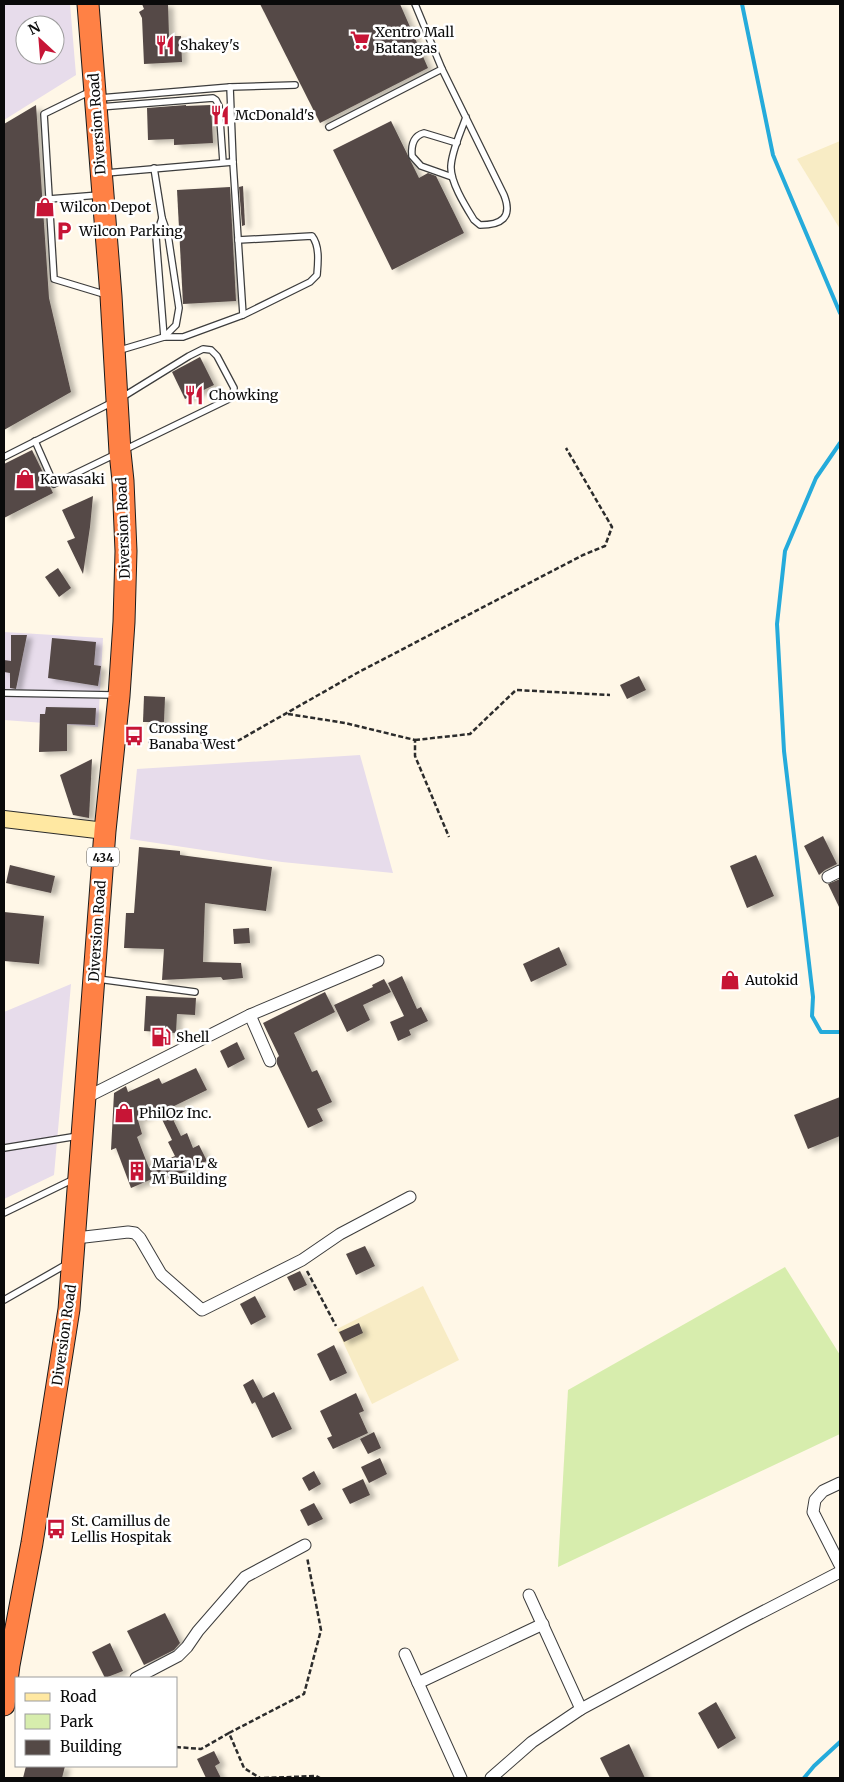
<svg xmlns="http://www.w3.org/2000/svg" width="844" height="1782" viewBox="0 0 844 1782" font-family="Merriweather,serif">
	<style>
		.industrial { fill: #e7dceb; fill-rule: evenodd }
		.farmland { fill: #f8ecc5 }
		.green { fill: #d7edad }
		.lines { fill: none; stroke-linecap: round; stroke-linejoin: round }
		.stream { stroke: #25abdb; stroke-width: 4 }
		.building { fill: #544946; fill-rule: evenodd; filter: url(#shadow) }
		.lane-casing { stroke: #3d3d3d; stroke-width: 8 }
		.street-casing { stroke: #3d3d3d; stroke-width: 13 }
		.secondary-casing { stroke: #2c2c2c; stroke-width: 18 }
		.highway-casing { stroke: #1b1b1b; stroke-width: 23 }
		.path { stroke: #2c2c2c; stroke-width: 2.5; stroke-dasharray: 5 2.5; stroke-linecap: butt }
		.lane { stroke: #fff; stroke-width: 5.5 }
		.street { stroke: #fff; stroke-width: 11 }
		.secondary { stroke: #ffe8a2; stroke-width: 16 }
		.highway { stroke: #ff8145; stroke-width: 21 }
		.labels { text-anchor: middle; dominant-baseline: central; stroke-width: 5; stroke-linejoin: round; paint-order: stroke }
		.shield { fill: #fff; stroke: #545454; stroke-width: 1 }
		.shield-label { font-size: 12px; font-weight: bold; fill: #0a0a0a }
		.poi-label { font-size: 14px; fill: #0a0a0a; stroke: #fff; text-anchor: start }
		.street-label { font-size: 14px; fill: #0a0a0a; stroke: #fff }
	</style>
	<defs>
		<filter id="shadow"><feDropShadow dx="5.5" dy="3" stdDeviation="2.5" flood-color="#0004"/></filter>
	</defs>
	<rect width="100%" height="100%" fill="#fff7e7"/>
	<g class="industrial">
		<path d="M4,4h66l6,71 -72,45zM25,25h30v30h-30z"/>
		<polygon points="4,632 103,638 98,727 4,720"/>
		<polygon points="360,755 393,873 282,862 130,839 137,769"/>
		<polygon points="71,984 54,1175 4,1199 4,1012"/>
	</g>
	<g class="farmland">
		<polygon points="840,141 840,229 797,159"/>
		<polygon points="423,1286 459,1360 372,1404 337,1329"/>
	</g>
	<polygon class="green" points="785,1267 840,1355 840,1434 558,1567 568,1390"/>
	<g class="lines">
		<g class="stream">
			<polyline points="742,4 773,155 840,313"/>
			<polyline points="840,443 816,478 785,551 777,624 784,751 813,997 812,1016 821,1032 840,1032"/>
			<polyline points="804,1778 814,1766 840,1742"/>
		</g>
	</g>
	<g class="building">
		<polygon points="142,4 168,4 169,36 181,36 182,62 144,64 142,18 139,12 144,9"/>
		<polygon points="260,4 400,4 428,68 320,123"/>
		<polygon points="36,105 49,298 71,392 4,430 4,124"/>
		<polygon points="186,105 186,106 211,105 213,143 174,145 174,139 148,140 147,108"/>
		<polygon points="391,121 419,178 428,173 436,176 464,233 392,270 333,150"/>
		<polygon points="243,186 245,225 242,226 239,187"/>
		<polygon points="230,187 236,301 183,304 177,190"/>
		<polygon points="200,357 214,385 185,399 172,372"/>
		<polygon points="32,450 53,493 4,518 4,464"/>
		<polygon points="93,496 90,527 83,574 67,541 75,538 62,510"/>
		<polygon points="58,568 71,588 59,597 45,577"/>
		<polygon points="11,635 27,635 16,689 10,688 10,673 4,672 4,660 11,661"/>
		<polygon points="52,638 96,642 94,665 101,666 98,686 48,678"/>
		<polygon points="639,676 646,690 627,699 620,685"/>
		<polygon points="144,696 165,697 164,722 143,722"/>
		<polygon points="46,707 96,708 95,725 67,724 67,751 39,752 40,714 45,714"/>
		<polygon points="92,759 89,818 73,815 60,775"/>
		<polygon points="823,836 837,864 825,870 819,875 804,846"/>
		<polygon points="139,847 180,851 180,855 272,867 266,911 205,903 203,962 241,963 243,978 223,980 221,977 162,980 164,949 124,948 126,913 134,913"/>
		<polygon points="756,855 774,896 747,908 730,866"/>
		<polygon points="10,865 55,876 51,893 6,883"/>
		<polygon points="840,879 840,909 828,884"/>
		<polygon points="4,912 44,916 39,964 4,961"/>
		<polygon points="249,928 250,943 234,944 233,929"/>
		<polygon points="559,947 567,965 531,982 523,964"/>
		<polygon points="402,976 417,1009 421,1007 428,1021 409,1030 411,1035 398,1041 390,1022 404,1016 388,983"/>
		<polygon points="384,979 391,992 363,1005 370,1020 347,1032 334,1005 373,987 372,985"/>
		<polygon points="325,992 335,1012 294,1033 312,1072 317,1070 332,1102 317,1109 323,1121 308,1128 277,1064 277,1058 279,1056 263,1023"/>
		<polygon points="146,996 196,998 195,1015 177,1014 176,1033 144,1031"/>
		<polygon points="237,1042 245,1059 228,1068 220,1051"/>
		<path d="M196,1068l11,22 -39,19 13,27 6,-3 6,15 6,-3 8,16 -38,18 -3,-6 -35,15 -15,-40 -5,2 3,-57 12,-7 2,6 31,-14 3,6zM158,1111l14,29 -4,2 7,14 -26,12 -12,-31 5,-3 -4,-14z"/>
		<polygon points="840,1097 840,1136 808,1149 794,1115"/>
		<polygon points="365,1246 375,1266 356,1275 346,1254"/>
		<polygon points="300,1271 307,1285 294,1291 287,1277"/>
		<polygon points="255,1296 266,1317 251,1325 240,1304"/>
		<polygon points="359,1323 363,1333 344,1342 339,1332"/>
		<polygon points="334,1345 347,1373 330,1381 317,1354"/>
		<polygon points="253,1379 263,1398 274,1392 292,1429 272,1438 255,1402 252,1404 243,1385"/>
		<polygon points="356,1393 364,1411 359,1413 368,1433 333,1449 327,1438 332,1436 320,1411"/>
		<polygon points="374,1432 381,1448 368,1454 360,1439"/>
		<polygon points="380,1458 387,1474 369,1483 361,1467"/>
		<polygon points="314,1471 321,1484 309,1491 302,1478"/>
		<polygon points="363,1479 370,1495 350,1504 342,1489"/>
		<polygon points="314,1503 323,1519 308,1526 300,1510"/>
		<polygon points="165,1613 180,1643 174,1650 144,1665 127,1631"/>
		<polygon points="110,1643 123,1671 105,1678 92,1652"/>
		<polygon points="716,1702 736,1738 718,1749 698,1713"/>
		<polygon points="629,1744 645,1778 610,1778 600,1758"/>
		<polygon points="214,1751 220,1763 215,1766 221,1778 206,1778 197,1759"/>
		<polygon points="26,1766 65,1766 62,1778 23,1778"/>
	</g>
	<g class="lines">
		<defs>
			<g id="lane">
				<path d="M442,69l62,126c9,23 -3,30 -24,30l-6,-5c-8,-13 -24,-38 -23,-54 1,-16 10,-34 15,-49"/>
				<polyline points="91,91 44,114 54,279 107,295"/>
				<polyline points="100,98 230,87 295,85"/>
				<polyline points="100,107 213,98 216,100 219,106 223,162"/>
				<polyline points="329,127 442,69 415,4"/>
				<polyline points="154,168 162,218 156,237 164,337 183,337 243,315 233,162 230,87"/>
				<polyline points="106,173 233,162"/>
				<path d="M452,177l-31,-11 -9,-10c-1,-10 1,-20 12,-23l33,10"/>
				<polyline points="49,199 99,195"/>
				<path d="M238,240l74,-4c8,10 6,27 5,39l-7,7 -67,33"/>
				<polyline points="117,351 164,337 176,325 179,308 168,235 162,218"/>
				<polyline points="121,398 189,356 203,349 211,350 217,356 234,388 233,395 229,399 124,450"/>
				<polyline points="35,441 54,484 116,454"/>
				<polyline points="4,457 113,402"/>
				<polyline points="4,693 114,695"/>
				<polyline points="98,979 195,992"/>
				<polyline points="4,1148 78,1136"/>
				<polyline points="4,1213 74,1179"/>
				<polyline points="4,1300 67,1264"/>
			</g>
			<g id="street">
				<polyline points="828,877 840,871"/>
				<polyline points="250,1015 270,1061"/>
				<polyline points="85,1098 250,1015 378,961"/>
				<polyline points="76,1238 128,1232 135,1233 140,1238 161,1274 202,1310 302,1260 340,1234 410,1197"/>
				<polyline points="840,1483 823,1491 815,1500 813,1512 840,1565"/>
				<polyline points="529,1595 581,1709"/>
				<polyline points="405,1654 461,1778"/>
				<polyline points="136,1678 178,1656 187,1647 198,1631 245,1577 305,1545"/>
				<polyline points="418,1683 543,1624"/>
				<polyline points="491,1778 532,1742 581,1709 743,1622 840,1572"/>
			</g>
			<polyline id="secondary" points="4,819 105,831"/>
			<polyline id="highway" points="4,1705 9,1665 32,1543 69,1309 105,831 119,696 124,622 126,551 123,481 120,452 111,296 88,4"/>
		</defs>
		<use href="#lane" class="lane-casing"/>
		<use href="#street" class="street-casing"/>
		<use href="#secondary" class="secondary-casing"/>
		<use href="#highway" class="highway-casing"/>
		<g class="path">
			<polyline points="288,714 345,723 415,740 415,756 449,837"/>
			<polyline points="415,740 470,734 516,690 610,695"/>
			<polyline points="148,742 234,743 357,673 583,555 605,546 612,527 566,448"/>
			<polyline points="307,1271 336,1326"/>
			<polyline points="229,1733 304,1694 321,1630 307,1557"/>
			<polyline points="176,1747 201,1749 229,1733 244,1768 260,1778"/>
			<polyline points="264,1778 316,1776 320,1778"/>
		</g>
		<use href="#lane" class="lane"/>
		<use href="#street" class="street"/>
		<use href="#secondary" class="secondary"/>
		<use href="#highway" class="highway"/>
	</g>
	<defs>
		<symbol id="supermarket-bare" viewBox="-9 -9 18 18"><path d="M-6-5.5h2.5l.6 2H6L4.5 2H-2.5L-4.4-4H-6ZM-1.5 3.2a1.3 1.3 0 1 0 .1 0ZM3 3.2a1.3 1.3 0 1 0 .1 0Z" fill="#c71536" stroke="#fff" stroke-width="2.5" paint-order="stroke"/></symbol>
		<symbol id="restaurant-bare" viewBox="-9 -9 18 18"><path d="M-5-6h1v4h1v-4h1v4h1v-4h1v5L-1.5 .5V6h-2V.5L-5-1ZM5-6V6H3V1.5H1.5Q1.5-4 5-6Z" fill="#c71536" stroke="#fff" stroke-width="2.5" paint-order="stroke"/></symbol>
		<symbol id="shop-bare" viewBox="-9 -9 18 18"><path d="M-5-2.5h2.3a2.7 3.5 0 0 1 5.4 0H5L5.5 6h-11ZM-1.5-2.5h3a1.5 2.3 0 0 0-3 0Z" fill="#c71536" stroke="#fff" stroke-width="2.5" paint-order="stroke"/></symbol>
		<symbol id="parking-bare" viewBox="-9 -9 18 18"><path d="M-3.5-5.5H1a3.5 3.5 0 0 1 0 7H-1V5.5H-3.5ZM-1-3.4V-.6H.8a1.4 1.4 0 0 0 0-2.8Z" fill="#c71536" stroke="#fff" stroke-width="2.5" paint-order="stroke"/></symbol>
		<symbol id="bus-bare" viewBox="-9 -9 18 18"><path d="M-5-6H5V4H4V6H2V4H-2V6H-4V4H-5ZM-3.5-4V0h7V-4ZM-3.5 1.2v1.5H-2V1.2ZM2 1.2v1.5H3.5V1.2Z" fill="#c71536" stroke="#fff" stroke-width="2.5" paint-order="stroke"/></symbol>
		<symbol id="fuel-bare" viewBox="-9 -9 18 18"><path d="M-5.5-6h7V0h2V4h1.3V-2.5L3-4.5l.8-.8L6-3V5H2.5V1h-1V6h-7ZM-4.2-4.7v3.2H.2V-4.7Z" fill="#c71536" stroke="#fff" stroke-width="2.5" paint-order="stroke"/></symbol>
		<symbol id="building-bare" viewBox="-9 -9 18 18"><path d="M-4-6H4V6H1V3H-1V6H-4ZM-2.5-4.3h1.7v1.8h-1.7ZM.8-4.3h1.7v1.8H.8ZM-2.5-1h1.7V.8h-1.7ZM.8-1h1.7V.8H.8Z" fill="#c71536" stroke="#fff" stroke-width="2.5" paint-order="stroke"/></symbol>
	</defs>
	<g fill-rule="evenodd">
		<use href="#supermarket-bare" x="346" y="26" width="28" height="28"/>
		<use href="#restaurant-bare" x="151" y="31" width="28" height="28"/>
		<use href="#restaurant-bare" x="206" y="101" width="28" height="28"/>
		<use href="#shop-bare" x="31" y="193" width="28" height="28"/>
		<use href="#parking-bare" x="50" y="217" width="28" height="28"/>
		<use href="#restaurant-bare" x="180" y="381" width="28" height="28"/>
		<use href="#shop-bare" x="11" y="465" width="28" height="28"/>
		<use href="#bus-bare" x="120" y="722" width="28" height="28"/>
		<use href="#shop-bare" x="716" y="966" width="28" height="28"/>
		<use href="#fuel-bare" x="147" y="1023" width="28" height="28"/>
		<use href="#shop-bare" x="110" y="1099" width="28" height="28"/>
		<use href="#building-bare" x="123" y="1157" width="28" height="28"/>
		<use href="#bus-bare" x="42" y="1515" width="28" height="28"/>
	</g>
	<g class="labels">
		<rect class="shield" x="87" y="847.5" width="32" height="19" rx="4"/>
		<g class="shield-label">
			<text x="103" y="857">434</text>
		</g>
		<g class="poi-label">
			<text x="375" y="32">Xentro Mall<tspan x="375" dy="16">Batangas</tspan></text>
			<text x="180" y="45">Shakey's</text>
			<text x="235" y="115">McDonald's</text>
			<text x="60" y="207">Wilcon Depot</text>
			<text x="79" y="231">Wilcon Parking</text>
			<text x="209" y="395">Chowking</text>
			<text x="40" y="479">Kawasaki</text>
			<text x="149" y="728">Crossing<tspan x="149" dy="16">Banaba West</tspan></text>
			<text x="745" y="980">Autokid</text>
			<text x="176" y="1037">Shell</text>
			<text x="139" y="1113">PhilOz Inc.</text>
			<text x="152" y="1163">Maria L &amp;<tspan x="152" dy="16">M Building</tspan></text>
			<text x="71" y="1521">St. Camillus de<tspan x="71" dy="16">Lellis Hospitak</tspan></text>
		</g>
		<g class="street-label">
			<text transform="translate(97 124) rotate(-94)">Diversion Road</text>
			<text transform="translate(123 528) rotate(-92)">Diversion Road</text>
			<text transform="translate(97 931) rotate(-86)">Diversion Road</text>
			<text transform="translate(64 1335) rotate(-82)">Diversion Road</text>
		</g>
	</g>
	<rect width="844" height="1782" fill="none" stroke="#0a0a0a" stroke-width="10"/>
	<rect x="15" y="1677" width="162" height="90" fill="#ffffff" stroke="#9d9d9d"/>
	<rect x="25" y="1693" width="25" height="8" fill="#ffe8a2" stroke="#9d9d9d"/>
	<text x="60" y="1702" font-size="15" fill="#0a0a0a">Road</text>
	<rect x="25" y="1714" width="25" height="15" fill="#d7edad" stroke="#9d9d9d"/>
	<text x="60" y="1727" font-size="15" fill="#0a0a0a">Park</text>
	<rect x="25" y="1740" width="25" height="15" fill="#544946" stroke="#9d9d9d"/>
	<text x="60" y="1752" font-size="15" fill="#0a0a0a">Building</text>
	<g transform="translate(40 40) rotate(334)"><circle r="24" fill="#ffffff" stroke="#9d9d9d"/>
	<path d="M0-4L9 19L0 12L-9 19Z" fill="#c71536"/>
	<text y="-8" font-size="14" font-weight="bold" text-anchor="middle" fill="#0a0a0a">N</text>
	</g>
</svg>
